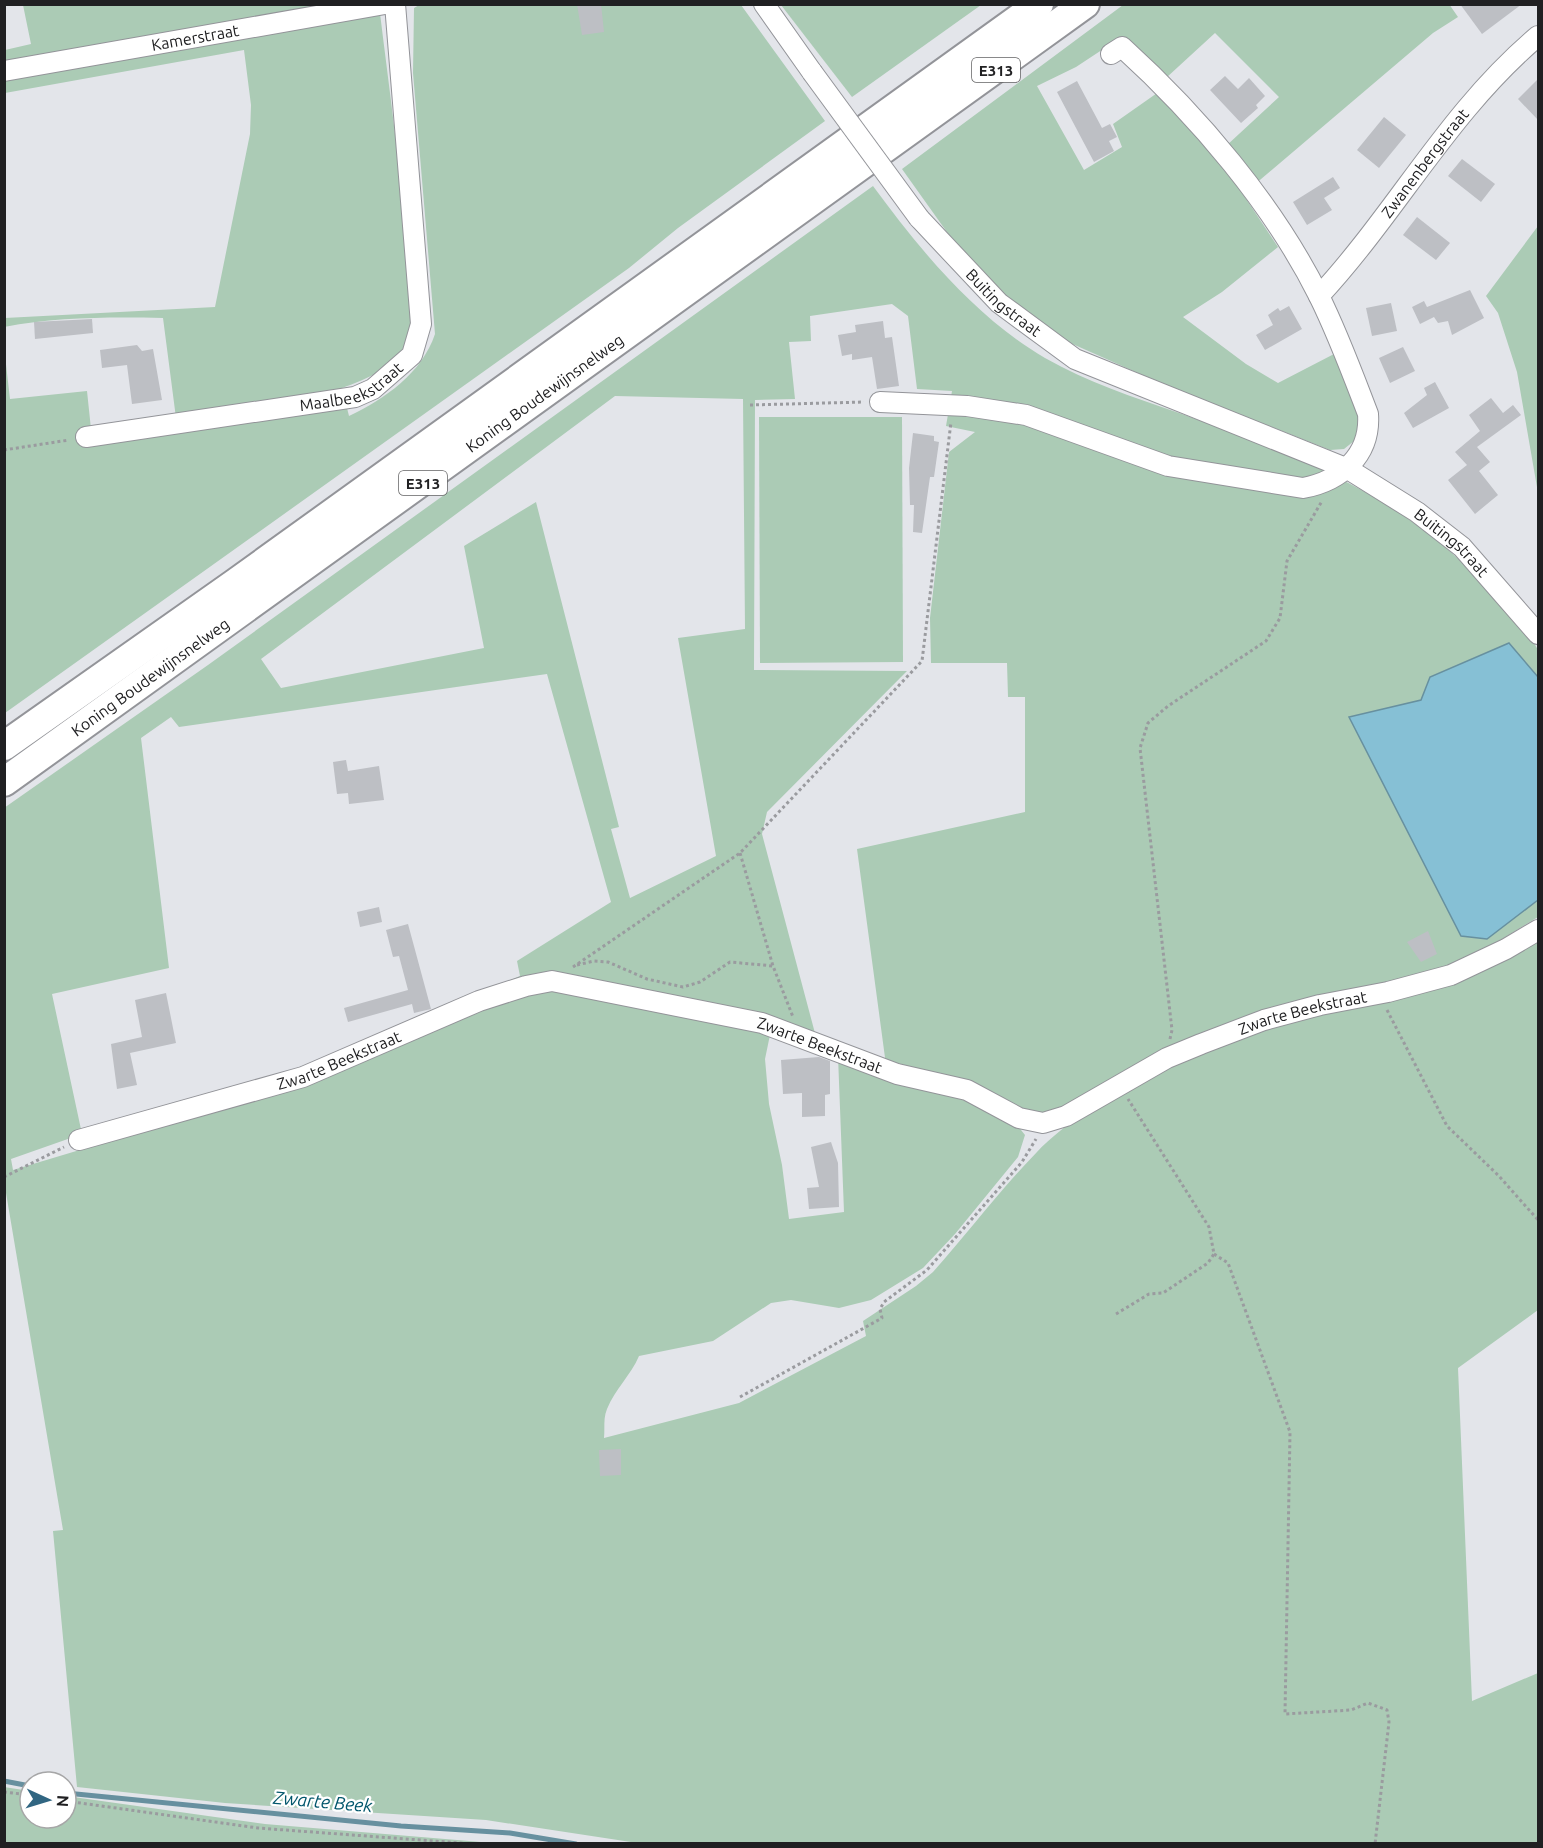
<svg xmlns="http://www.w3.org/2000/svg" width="1543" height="1848" viewBox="0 0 1543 1848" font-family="Ubuntu,sans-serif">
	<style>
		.green { fill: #abcbb5; fill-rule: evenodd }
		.water { fill: #86c0d5; stroke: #67909f; stroke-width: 1.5 }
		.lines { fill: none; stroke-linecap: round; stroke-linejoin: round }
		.stream { stroke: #67909f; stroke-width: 5 }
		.building { fill: #bdbfc4 }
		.minor-casing { stroke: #939499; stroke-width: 22 }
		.highway-casing { stroke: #939499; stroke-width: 32 }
		.path { stroke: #9a9b9f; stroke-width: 3; stroke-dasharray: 3 3; stroke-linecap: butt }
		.minor { stroke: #fff; stroke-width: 20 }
		.highway { stroke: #fff; stroke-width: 28 }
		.minor-bridge-casing { stroke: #939499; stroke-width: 22; stroke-linecap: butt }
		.minor-bridge { stroke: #fff; stroke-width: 20 }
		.labels { text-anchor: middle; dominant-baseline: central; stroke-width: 4.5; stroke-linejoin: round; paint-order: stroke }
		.shield { fill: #fff; stroke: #636364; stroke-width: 1.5 }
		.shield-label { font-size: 15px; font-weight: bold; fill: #202022 }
		.street-label { font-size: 16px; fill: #202022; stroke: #fff }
		.water-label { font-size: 18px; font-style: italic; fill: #02566c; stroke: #fff }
	</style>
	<rect width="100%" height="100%" fill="#e3e5ea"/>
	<g class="green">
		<polygon points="1449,4 1458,17 1433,33 1254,185 1226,146 1279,97 1215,33 1166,78 1123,36 1076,67 1037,86 1084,170 1122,147 1113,124 1160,91 1223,164 1278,247 1222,292 1183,317 1246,364 1278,383 1334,354 1361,416 1359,437 1344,449 1330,450 1165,385 1068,342 1014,305 969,263 902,169 1123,5"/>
		<path d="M23,5h356c11,92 25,184 29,277 1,18 7,42 0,59 -11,26 -41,38 -66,47l7,28c36,-17 73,-43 86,-82l-22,-261 1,-65 5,-3h322l84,116 -147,107 -49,40 -624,445 -1,-366 6,52 77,-8 4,38 85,-11 -13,-100c-54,-1 -106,-1 -159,9l1,-9 210,-11 35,-173 1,-29 -7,-55 -239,43v-43l26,-6z"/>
		<polygon points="781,5 981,5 852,97"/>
		<path d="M873,186c47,64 102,131 172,172 42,24 88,39 134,55 121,44 239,87 322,192 11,14 29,29 37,45 3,7 0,20 0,27l-29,-34 -79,34 -8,23 -73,17 112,219 26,2 51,-38v17l-70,43 -21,9 -36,13 -104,19 -46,13 -77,31 -136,71 -16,1 -62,-29 -84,-23 -29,-216 168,-37v-115h-17l-1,-34h-76l-1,-45 19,-166 26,-20 -29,-6 6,-35 -35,-2 -9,-73 -16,-12 -82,12 1,25 -22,1 6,57 -40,1 -1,270 153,1 -140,141 -5,22 54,203c-80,-33 -168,-43 -253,-59l-1,9 188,37 21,6 -6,29 4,45 13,61 7,54 55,-7 -6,-156 42,18 90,24 47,27 8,10 -7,22 -63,77 -32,34 -52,32 -32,8 -48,-8 -20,3 -58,38 -74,15c-8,19 -24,33 -32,53 -4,9 -2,20 -3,29l135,-35 127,-67 -3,-15 53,-35 17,-14c35,-39 67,-82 104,-120 58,-60 173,-110 254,-132 53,-15 107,-20 159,-38 31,-11 61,-28 88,-45v373l-80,58 14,333 66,-28v170l-894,1 -158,-24 -261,-17 -148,-16 -24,-256 10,-1 -58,-343 -1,-379 204,-143zM615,396l128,3 2,230 -67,9 38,218 -86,42 -19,-69 8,-2 -83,-325 -72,44 20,102 -203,40 -20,-29zM1055,417l72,29 -4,12 -75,-29zM547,674l64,228 -94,59 3,15 -153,66 7,15 -57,20 -2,-11 -167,45 5,17 -140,42 -2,-11 71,-25 -30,-140 117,-26 -28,-230 30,-21 8,10z"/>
		<polygon points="1538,226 1538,493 1517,372 1498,313 1486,296"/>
		<polygon points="759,417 902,417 903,662 760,663"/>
		<polygon points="4,1787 30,1791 30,1818 66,1818 66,1796 265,1824 493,1843 5,1843"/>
	</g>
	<polygon class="water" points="1509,643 1538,677 1538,900 1487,939 1461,936 1349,717 1421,700 1430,677"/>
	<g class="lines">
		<g class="stream">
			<polyline points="4,1781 30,1786"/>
			<polyline points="66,1793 401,1826 510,1833 576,1844"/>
		</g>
	</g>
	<g class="building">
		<polygon points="577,4 601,4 604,32 582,35"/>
		<polygon points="1460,4 1522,4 1482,34"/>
		<polygon points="1225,76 1238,89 1249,78 1265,96 1256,105 1258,108 1241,123 1210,90"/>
		<polygon points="1539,78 1539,121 1518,99"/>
		<polygon points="1077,81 1102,128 1110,124 1117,137 1109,141 1114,151 1094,162 1057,92"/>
		<polygon points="1384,117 1406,135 1379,168 1357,150"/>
		<polygon points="1462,159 1495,184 1481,202 1448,176"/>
		<polygon points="1333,177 1340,188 1324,198 1332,210 1307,225 1293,202"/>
		<polygon points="1417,217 1450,243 1436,260 1403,235"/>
		<polygon points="1470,290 1484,318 1452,335 1448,321 1438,323 1434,317 1420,324 1412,307 1424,301 1427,307"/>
		<polygon points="1391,303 1397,331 1372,336 1366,308"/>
		<polygon points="1289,306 1302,329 1265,350 1256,335 1273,325 1268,315 1278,308 1280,311"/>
		<polygon points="92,319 93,333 35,339 34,322"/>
		<polygon points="883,321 885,338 892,337 899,386 877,389 872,357 852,360 852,354 842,356 838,335 856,332 855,325"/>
		<polygon points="137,345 142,351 153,349 162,400 132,404 127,365 102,368 100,350"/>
		<polygon points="1403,347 1415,371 1390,383 1379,358"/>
		<polygon points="1435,382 1449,408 1413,428 1404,413 1427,395 1424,388"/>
		<polygon points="1491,398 1503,413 1513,405 1521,415 1477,447 1490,462 1479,471 1498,495 1475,514 1448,480 1467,465 1455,452 1480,431 1469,415"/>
		<polygon points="913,433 934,436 934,441 939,442 934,477 930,477 922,533 913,532 914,505 910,505 909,468"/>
		<polygon points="346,760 348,771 379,766 384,800 349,804 348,793 337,794 333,762"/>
		<polygon points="379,907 382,922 360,927 357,912"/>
		<polygon points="408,924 431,1009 414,1013 412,1004 348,1022 344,1008 408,990 399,956 393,957 386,930"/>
		<polygon points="1428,931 1437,954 1421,962 1407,942"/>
		<polygon points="166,993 176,1043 130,1053 137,1085 117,1089 111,1044 142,1037 135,1000"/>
		<polygon points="819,1057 830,1061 830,1094 825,1095 825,1116 802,1117 802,1093 783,1094 781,1060"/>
		<polygon points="831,1142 838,1163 839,1207 809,1209 807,1188 819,1187 811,1147"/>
		<polygon points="621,1449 621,1475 600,1476 599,1450"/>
	</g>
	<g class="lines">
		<defs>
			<g id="minor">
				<polyline points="764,4 812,72"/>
				<path id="s1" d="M4,71l381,-67"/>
				<path id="s2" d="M919,218l80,85 76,56 273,110 69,43 45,35 76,87"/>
				<path id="s3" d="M1319,296c78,-84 129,-184 219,-260"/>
				<path d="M880,402l87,4 59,9 142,51 135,22c38,-7 68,-33 65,-74 -15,-39 -30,-80 -49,-118 -46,-92 -121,-180 -197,-249l-11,7"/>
				<path id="s4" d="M86,437l269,-40 18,-8 39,-34 9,-31 -26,-320"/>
				<path id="s5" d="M79,1140l224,-63 176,-76 47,-15 26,-5 210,42 135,51 70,16 52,28 24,5 23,-7 101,-58 34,-14 63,-24 56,-15 68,-13 63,-17 55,-26 32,-19"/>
			</g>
			<g id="highway">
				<polyline points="4,746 234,584 1039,4"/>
				<path id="s6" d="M4,782l1081,-778"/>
			</g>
		</defs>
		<use href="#minor" class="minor-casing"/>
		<use href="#highway" class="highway-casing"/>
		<g class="path">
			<polyline points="750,405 864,402"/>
			<polyline points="4,450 69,440"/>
			<polyline points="740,853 773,966 793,1017"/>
			<polyline points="577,965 594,961 608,962 647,979 683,987 700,982 730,962 773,966"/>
			<polyline points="573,967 740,853 922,661 951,422"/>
			<polyline points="1387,1010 1447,1126 1499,1176 1538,1220"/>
			<polyline points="1170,1039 1172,1030 1140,748 1148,723 1168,706 1266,641 1280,618 1287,561 1322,501"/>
			<polyline points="4,1177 64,1147"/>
			<polyline points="1214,1254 1228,1263 1290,1432 1285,1714 1351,1710 1368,1703 1387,1710 1389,1722 1375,1844"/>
			<polyline points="1116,1314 1149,1294 1163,1293 1208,1263 1214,1254 1209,1227 1128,1099"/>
			<polyline points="740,1397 882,1318 880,1309 884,1302 927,1270 1022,1162 1036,1139"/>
			<polyline points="4,1792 30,1795"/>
			<polyline points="66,1801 258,1828 474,1844"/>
		</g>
		<use href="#minor" class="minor"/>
		<use href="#highway" class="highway"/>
		<defs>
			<polyline id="minor-bridge" points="812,72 919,218"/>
		</defs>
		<use href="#minor-bridge" class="minor-bridge-casing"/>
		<use href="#minor-bridge" class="minor-bridge"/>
	</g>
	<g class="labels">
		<g class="shield">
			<rect x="972" y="58" width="48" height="24" rx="4.5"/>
			<rect x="399" y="471" width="48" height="24" rx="4.5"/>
		</g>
		<g class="shield-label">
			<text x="996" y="70">E313</text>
			<text x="423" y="483">E313</text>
		</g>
		<g class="street-label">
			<text stroke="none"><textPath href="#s1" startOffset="194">Kamerstraat</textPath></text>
			<text stroke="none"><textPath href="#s3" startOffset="170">Zwanenbergstraat</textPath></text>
			<text stroke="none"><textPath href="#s2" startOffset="120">Buitingstraat</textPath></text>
			<text stroke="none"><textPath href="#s4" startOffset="272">Maalbeekstraat</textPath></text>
			<text stroke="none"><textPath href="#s6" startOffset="666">Koning Boudewijnsnelweg</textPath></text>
			<text stroke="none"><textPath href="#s2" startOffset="633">Buitingstraat</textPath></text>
			<text stroke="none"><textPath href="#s6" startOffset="180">Koning Boudewijnsnelweg</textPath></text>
			<text stroke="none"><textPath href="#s5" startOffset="1298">Zwarte Beekstraat</textPath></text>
			<text stroke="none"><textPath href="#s5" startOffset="776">Zwarte Beekstraat</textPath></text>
			<text stroke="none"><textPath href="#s5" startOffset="272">Zwarte Beekstraat</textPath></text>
		</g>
		<g class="water-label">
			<text transform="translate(323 1801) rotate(5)">Zwarte Beek</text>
		</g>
	</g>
	<rect width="1543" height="1848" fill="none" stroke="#202022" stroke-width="12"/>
	<g transform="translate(48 1800) rotate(94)"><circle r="28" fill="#ffffff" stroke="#a6a6a7" stroke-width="1.5"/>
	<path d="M0-4.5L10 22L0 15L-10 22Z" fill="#316682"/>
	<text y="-9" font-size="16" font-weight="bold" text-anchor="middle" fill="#202022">N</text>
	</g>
</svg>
